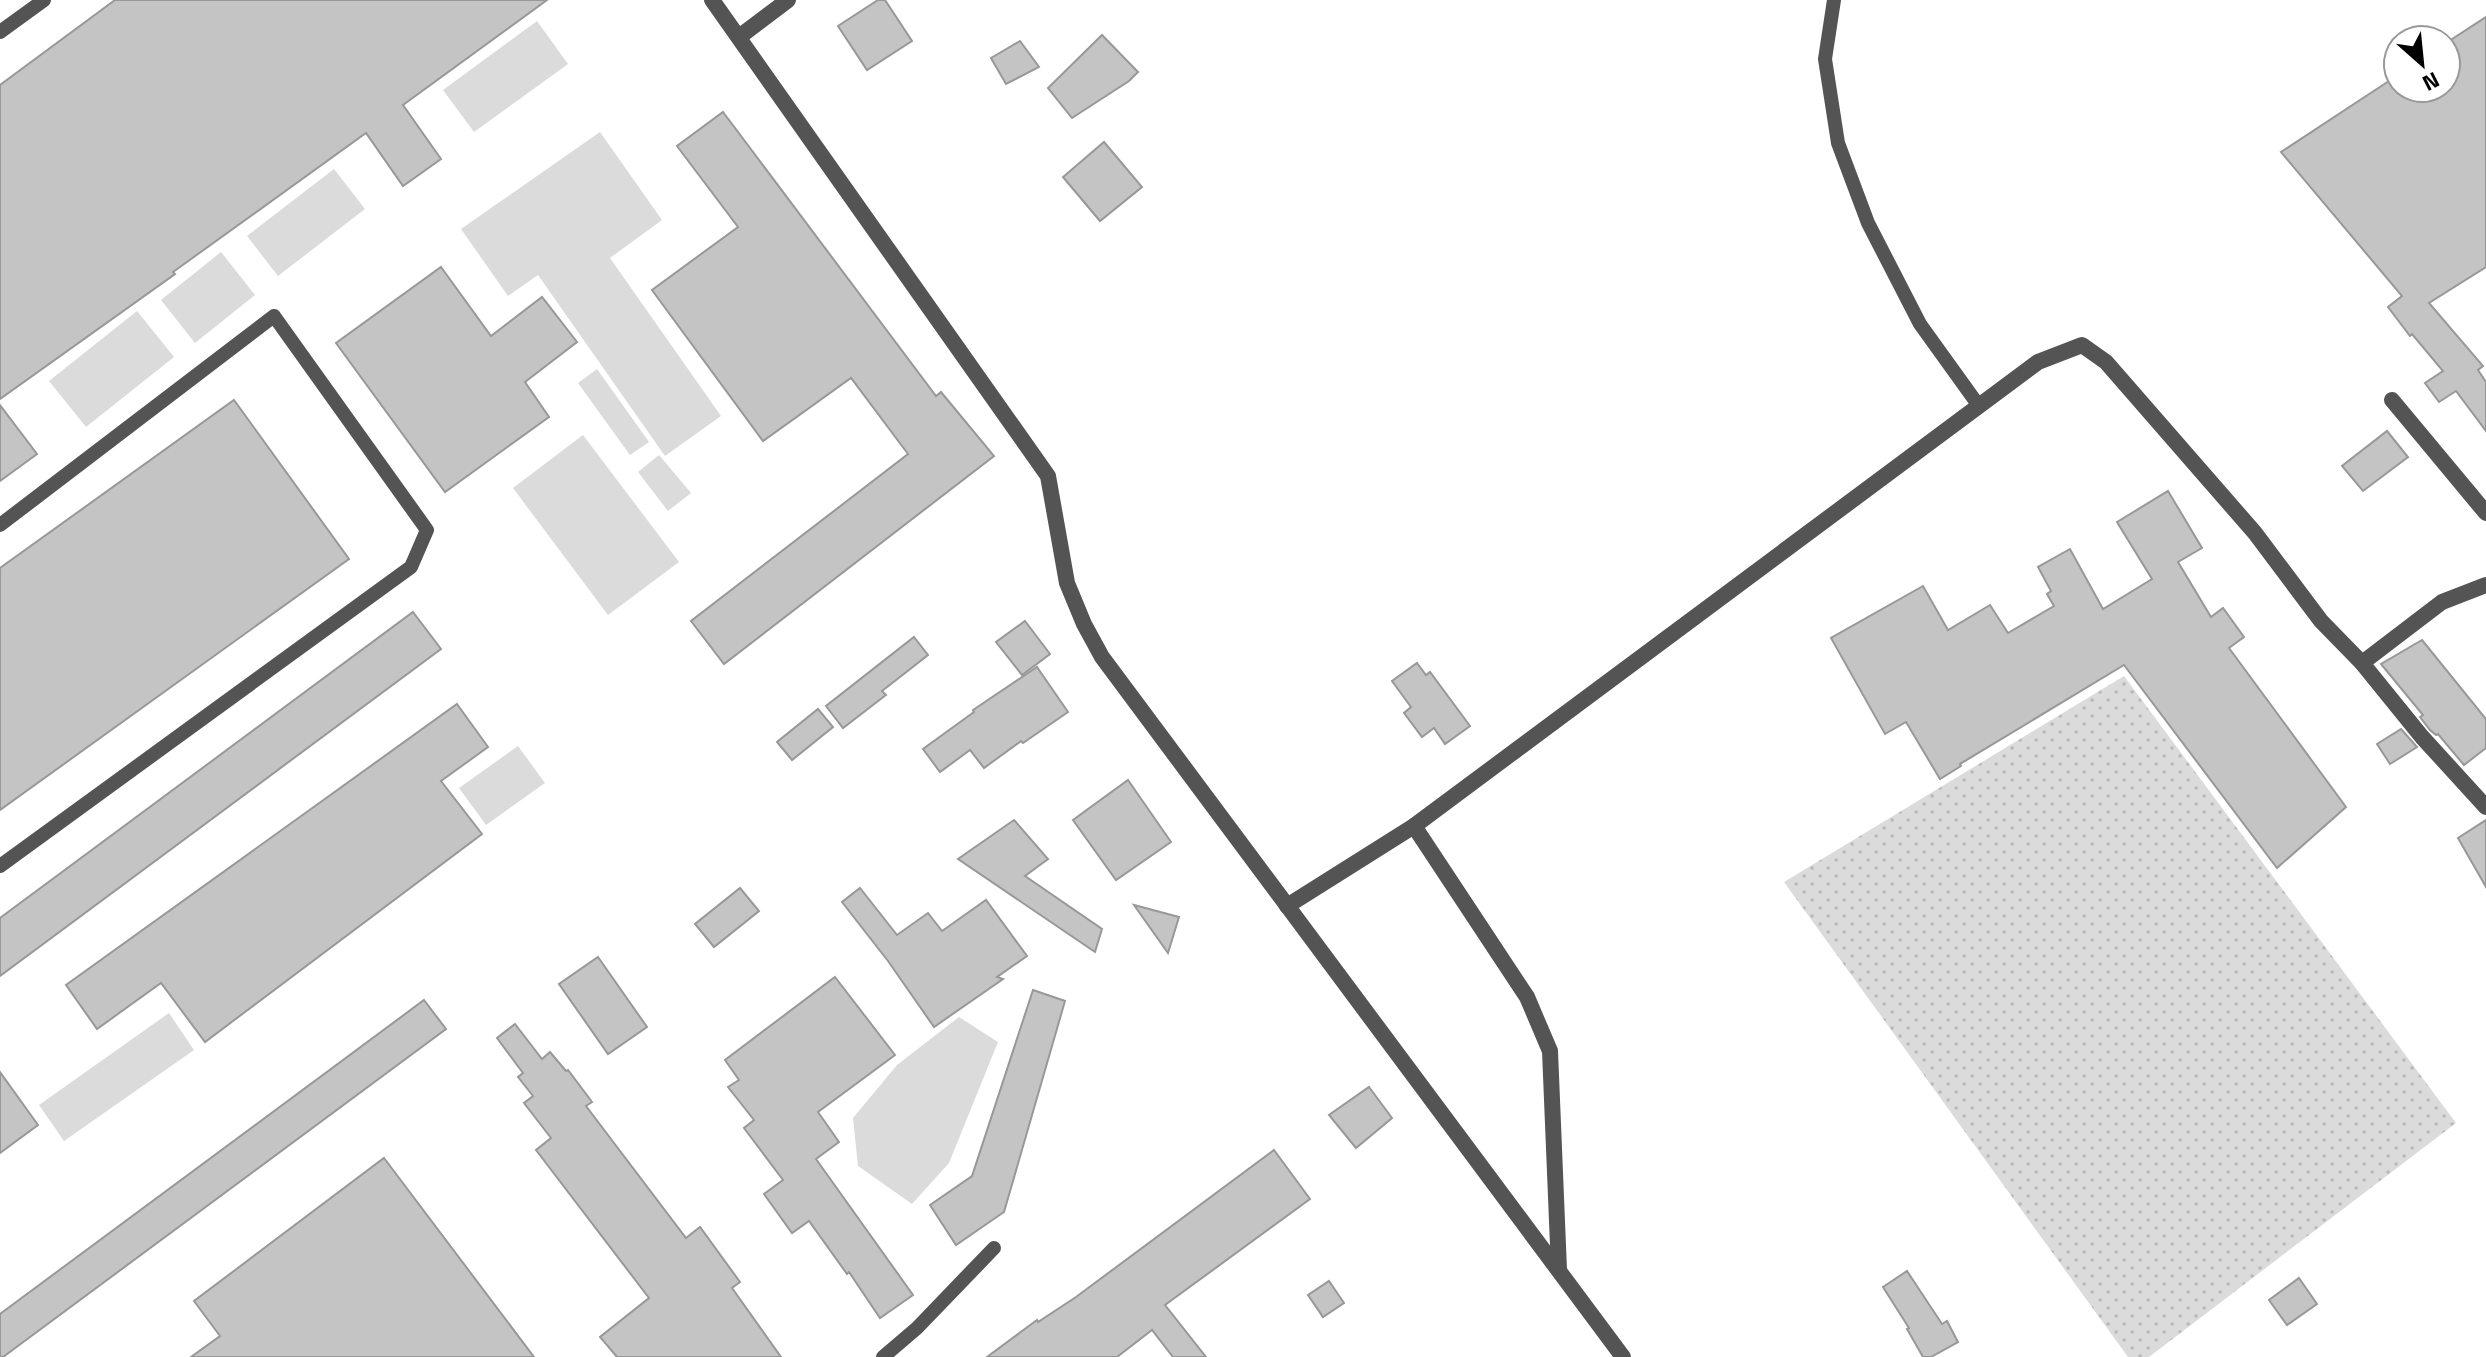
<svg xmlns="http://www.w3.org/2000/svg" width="2486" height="1357" viewBox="0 0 2486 1357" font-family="'Titillium Web',sans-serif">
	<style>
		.grass { fill: url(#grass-dots) }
		.garden { fill: #dbdbdb }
		.building { fill: #c4c4c4; stroke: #989898; stroke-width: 2 }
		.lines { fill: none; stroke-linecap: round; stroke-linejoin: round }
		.lane { stroke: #545454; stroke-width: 14 }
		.street { stroke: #545454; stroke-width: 16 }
	</style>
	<defs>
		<pattern id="grass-dots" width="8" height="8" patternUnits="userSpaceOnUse" patternTransform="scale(2)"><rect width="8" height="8" fill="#dbdbdb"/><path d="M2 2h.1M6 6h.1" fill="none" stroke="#bababa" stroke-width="1.8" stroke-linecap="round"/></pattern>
	</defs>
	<rect width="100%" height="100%" fill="#fff"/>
	<polygon class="grass" points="2124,676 2456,1123 2149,1357 2128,1357 1784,882"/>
	<g class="garden">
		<polygon points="537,21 568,64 474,132 443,90"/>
		<polygon points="600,132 662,220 610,258 721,416 665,456 538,275 508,296 461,229"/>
		<polygon points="334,169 365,209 278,276 247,236"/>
		<polygon points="221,252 255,295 195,343 161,300"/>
		<polygon points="137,311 174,357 86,427 49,381"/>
		<polygon points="597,369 649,442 630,455 578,383"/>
		<polygon points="583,435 679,562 608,615 513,488"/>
		<polygon points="659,455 691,493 668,511 638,472"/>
		<polygon points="518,746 545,783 486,825 459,788"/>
		<polygon points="169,1013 194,1050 64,1141 39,1105"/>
		<polygon points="959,1017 998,1042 949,1163 912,1204 858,1166 853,1118 897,1065"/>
	</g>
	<g class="building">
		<polygon points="115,0 547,0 403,105 441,159 403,186 366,133 173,272 175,274 0,399 0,85"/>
		<polygon points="878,0 885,0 912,41 867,70 838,26"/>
		<polygon points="2486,17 2486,267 2429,303 2483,366 2478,370 2486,382 2486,431 2456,391 2439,402 2425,383 2443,371 2412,334 2410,336 2388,307 2402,296 2281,152 2398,75 2398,88 2446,88 2446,43"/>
		<polygon points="1102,35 1138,72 1129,81 1072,118 1048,88"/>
		<polygon points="1020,41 1039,67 1006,84 991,58"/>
		<polygon points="723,112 936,396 941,392 994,456 724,664 691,621 908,454 851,378 763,441 652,290 738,227 677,146"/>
		<polygon points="1104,142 1142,187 1100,221 1063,177"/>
		<polygon points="441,267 491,336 542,297 577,342 525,382 549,417 445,492 336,343"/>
		<polygon points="234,400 349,559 0,810 0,568"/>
		<polygon points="0,405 37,454 0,481"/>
		<polygon points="2387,431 2408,457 2363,491 2342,466"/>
		<polygon points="2168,491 2202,548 2178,562 2211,617 2223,608 2244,637 2229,648 2346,807 2277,868 2124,665 1960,764 1961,766 1940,779 1906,722 1885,734 1831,638 1923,586 1948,630 1990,605 2008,633 2054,606 2047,594 2051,591 2038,567 2070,549 2103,609 2152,579 2117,522"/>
		<polygon points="413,612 441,649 0,976 0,918"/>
		<polygon points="1025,621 1050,654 1022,675 996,642"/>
		<polygon points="914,637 928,655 882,691 886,695 843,728 826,706"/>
		<polygon points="2422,640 2486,719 2486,748 2464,765 2438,734 2436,735 2430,730 2420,717 2423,715 2381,664"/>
		<polygon points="1417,663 1426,675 1430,672 1470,726 1445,744 1434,728 1422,737 1404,713 1411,707 1392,681"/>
		<polygon points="1037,667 1068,712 1023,743 1021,741 984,768 970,750 940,772 923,749 974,712 973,710"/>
		<polygon points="457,704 488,747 441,781 482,834 205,1042 161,983 97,1029 66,985"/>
		<polygon points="818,709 833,727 792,760 777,742"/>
		<polygon points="2401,729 2417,747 2390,764 2377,744"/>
		<polygon points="1128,780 1171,842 1116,880 1073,820"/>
		<polygon points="1014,820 1048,859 1025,876 1102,929 1095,952 958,859"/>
		<polygon points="2486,820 2486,887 2458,838"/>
		<polygon points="740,888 759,911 714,947 695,924"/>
		<polygon points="860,888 897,935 928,913 942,931 986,900 1027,956 997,977 1003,979 934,1027 888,961 842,902"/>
		<polygon points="1134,905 1179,917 1168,953"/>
		<polygon points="598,957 647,1027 608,1054 559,984"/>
		<polygon points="835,977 895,1055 818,1112 839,1142 816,1159 913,1295 880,1318 849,1272 847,1274 809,1221 792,1233 764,1194 783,1180 744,1128 754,1120 728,1087 739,1080 725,1060"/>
		<polygon points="1033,990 1065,1001 1004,1212 956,1245 930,1205 972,1176"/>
		<polygon points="424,1000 446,1029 3,1357 0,1357 0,1314"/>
		<polygon points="515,1024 542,1059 550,1052 566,1071 568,1070 592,1102 586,1106 686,1238 700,1227 740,1282 732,1288 781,1357 617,1357 600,1337 649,1298 536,1150 551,1138 524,1103 533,1096 518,1077 523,1073 497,1038"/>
		<polygon points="0,1072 38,1125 0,1153"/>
		<polygon points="1369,1087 1392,1118 1356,1148 1329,1115"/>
		<polygon points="1274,1150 1310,1199 1165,1305 1206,1357 1173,1357 1152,1330 1117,1357 987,1357 1037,1320 1038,1322 1076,1297"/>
		<polygon points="384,1158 534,1357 191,1357 220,1336 194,1301"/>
		<polygon points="1907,1271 1942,1324 1947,1321 1958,1342 1931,1357 1923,1357 1907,1329 1909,1328 1883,1287"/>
		<polygon points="2299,1278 2317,1304 2287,1325 2269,1300"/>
		<polygon points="1329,1281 1344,1303 1323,1317 1308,1295"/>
	</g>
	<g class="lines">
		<g class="lane">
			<polyline points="1834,0 1825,59 1838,143 1868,223 1920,324 1979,406"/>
			<polyline points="0,32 44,0"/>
			<polyline points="0,525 274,316 427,530 411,567 0,866"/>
			<polyline points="883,1357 917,1328 994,1248"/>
		</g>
		<g class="street">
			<polyline points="712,0 1048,476 1067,583 1084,624 1102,657 1623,1357"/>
			<polyline points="739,37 788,0"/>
			<polyline points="2392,400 2486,513"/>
			<polyline points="2362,663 2442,602 2486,585"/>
			<polyline points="1414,826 1527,997 1550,1051 1559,1270"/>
			<polyline points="1287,906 1414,826 2038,362 2082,345 2106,362 2255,533 2321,621 2362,663 2422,737 2486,807"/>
		</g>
	</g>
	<g transform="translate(2422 64) rotate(153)"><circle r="38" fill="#ffffff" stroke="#999999" stroke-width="2"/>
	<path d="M0-6L14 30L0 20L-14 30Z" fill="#000000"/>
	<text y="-12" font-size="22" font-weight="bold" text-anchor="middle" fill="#000000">N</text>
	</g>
</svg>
